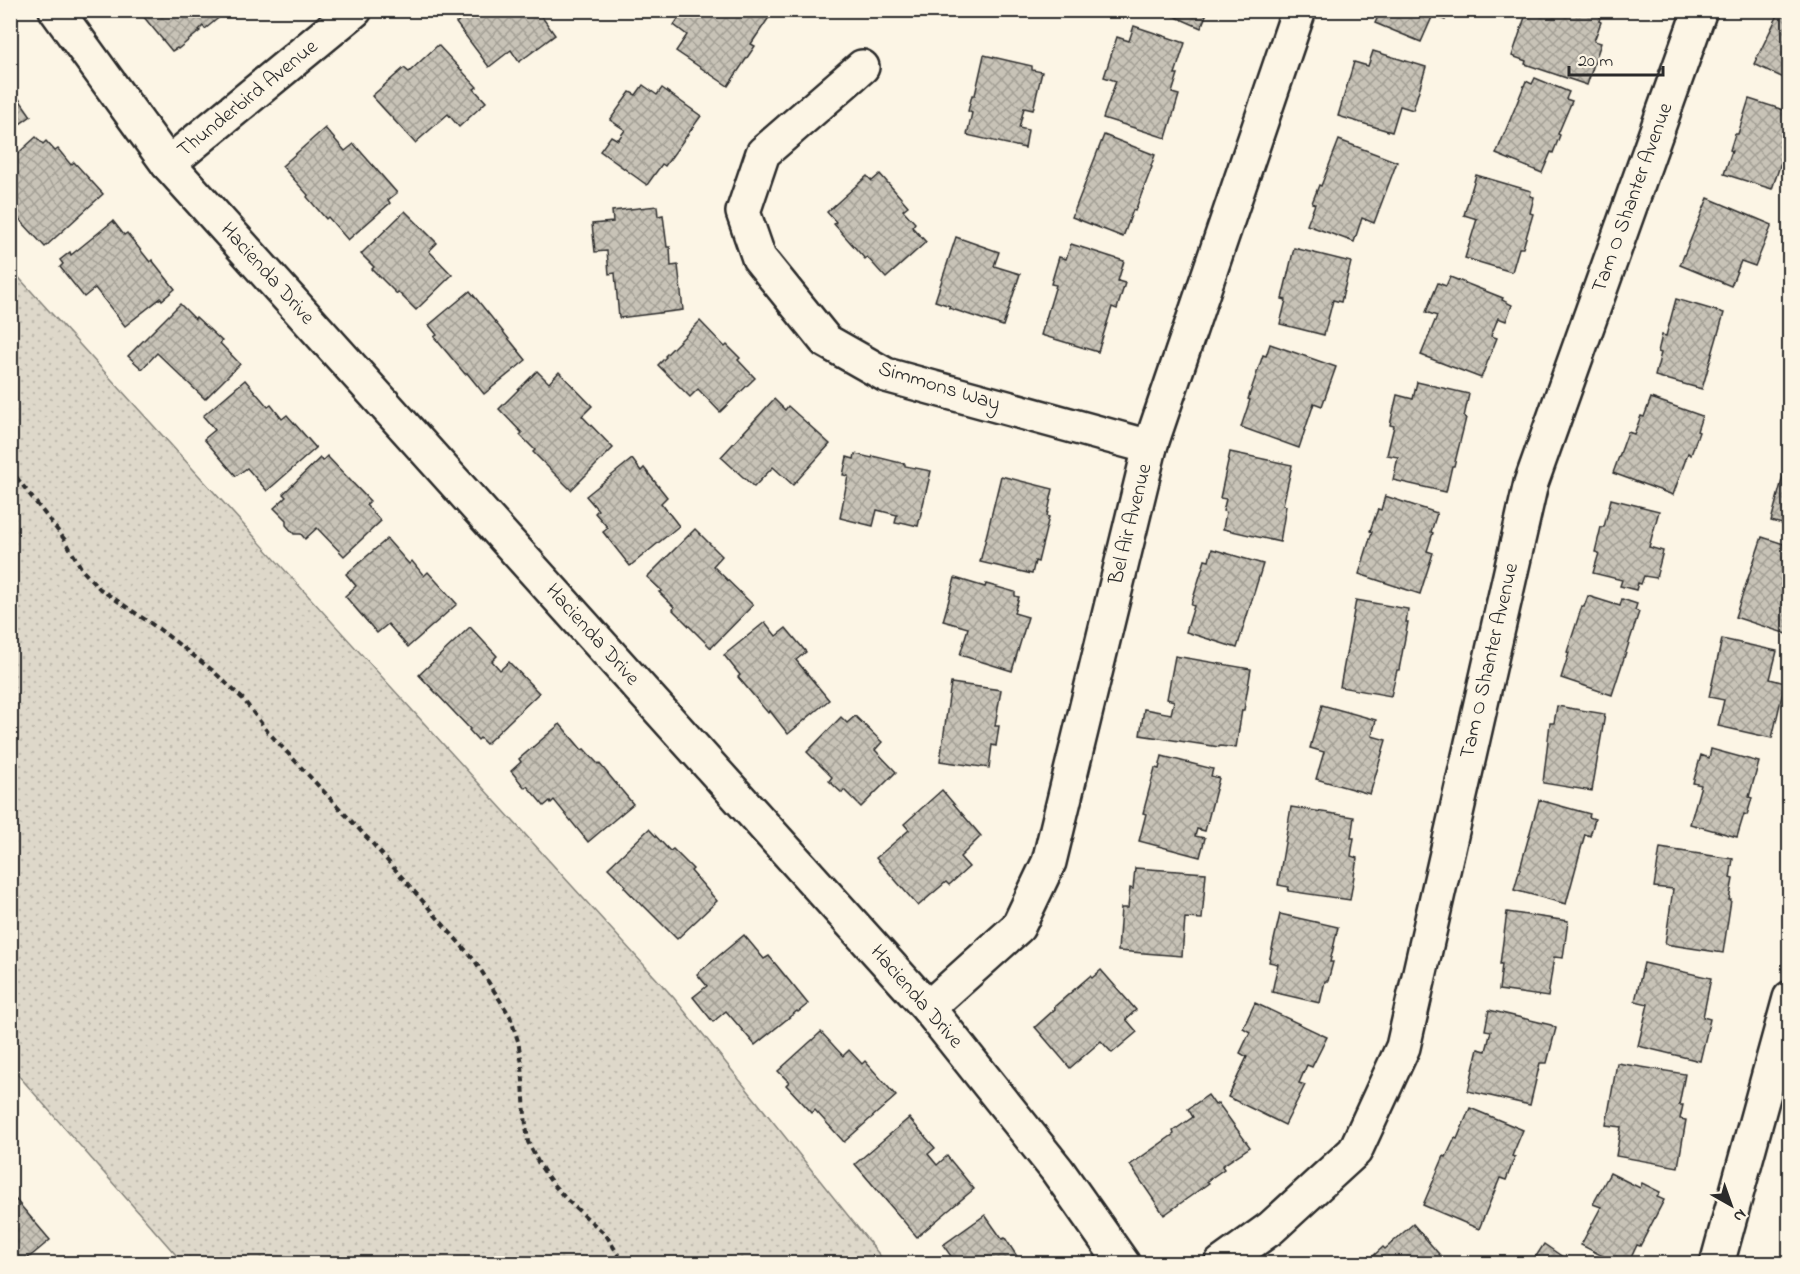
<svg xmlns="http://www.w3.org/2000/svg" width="1800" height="1274" viewBox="0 0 1800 1274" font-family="'Indie Flower',sans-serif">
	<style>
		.grass { fill: url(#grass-dots); stroke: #84827a; stroke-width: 1.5 }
		.building { fill: url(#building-cross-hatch); stroke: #2b2b2b; stroke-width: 1.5 }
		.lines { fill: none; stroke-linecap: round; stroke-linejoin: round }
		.minor-casing { stroke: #2b2b2b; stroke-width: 38 }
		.path { stroke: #2b2b2b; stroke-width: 4; stroke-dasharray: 6 4.5; stroke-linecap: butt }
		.minor { stroke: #fcf5e5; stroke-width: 33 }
		.labels { text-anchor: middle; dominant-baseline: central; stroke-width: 4.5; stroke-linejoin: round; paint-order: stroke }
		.street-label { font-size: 21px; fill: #2b2b2b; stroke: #fcf5e5 }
	</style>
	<defs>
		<pattern id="grass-dots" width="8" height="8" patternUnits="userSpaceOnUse" patternTransform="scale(1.5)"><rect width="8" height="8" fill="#ded8ca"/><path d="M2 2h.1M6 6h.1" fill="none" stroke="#bfbaae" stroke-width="1.8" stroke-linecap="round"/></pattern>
		<pattern id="building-cross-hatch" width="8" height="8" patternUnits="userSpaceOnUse" patternTransform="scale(1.5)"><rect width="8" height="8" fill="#c8c3b7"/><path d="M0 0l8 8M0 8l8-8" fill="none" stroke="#a39f95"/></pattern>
	</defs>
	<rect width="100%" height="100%" fill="#fcf5e5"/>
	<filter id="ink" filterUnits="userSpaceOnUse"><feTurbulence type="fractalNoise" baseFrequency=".0167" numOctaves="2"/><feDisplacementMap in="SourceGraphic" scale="12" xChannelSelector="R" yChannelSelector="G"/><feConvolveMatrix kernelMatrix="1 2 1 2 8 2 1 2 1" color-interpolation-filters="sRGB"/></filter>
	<g filter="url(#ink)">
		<polygon class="grass" points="11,269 674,998 886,1263 183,1263 11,1067"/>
		<g class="building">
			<polygon points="138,10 227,10 227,11 205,29 203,26 199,30 200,31 178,49 177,48 172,51"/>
			<polygon points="472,10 537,10 555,35 519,62 511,50 489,67 456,23"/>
			<polygon points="684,10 774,10 751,44 755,46 728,86 676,51 687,35 674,25"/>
			<polygon points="1160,10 1208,10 1201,28"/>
			<polygon points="1381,10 1450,10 1445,20 1433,15 1421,42 1375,23"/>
			<polygon points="1531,10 1602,10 1599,21 1601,22 1594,41 1601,43 1587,85 1525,64 1526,61 1512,56 1526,14 1529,15"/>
			<polygon points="1779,13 1790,17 1790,81 1754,64"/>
			<polygon points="1134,26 1185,43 1175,74 1178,74 1172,93 1179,95 1166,138 1103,118 1116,81 1104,77 1117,37 1129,41"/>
			<polygon points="438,45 477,87 474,89 486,102 459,127 448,114 415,143 372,96 404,68 409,72"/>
			<polygon points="1373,51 1426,67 1413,110 1400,106 1392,132 1338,116 1354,62 1368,66"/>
			<polygon points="984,55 1032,66 1032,70 1042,72 1033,110 1024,108 1019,128 1028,130 1025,148 967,135 972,113 968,111 972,95 975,95"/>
			<polygon points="1535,78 1569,92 1566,99 1572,101 1558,134 1560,135 1553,153 1551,152 1542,173 1496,154 1526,81 1532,84"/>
			<polygon points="643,85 657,95 662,88 701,116 665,166 662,164 647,185 600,151 611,136 618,140 625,130 610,120 630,92 636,95"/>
			<polygon points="10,86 31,116 10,131"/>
			<polygon points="1749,99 1790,112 1790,149 1786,148 1772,189 1724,174 1732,151 1730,150 1735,134 1738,134"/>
			<polygon points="325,128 345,151 354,144 397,193 388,200 390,203 348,240 328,217 326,219 307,197 308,195 282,166"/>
			<polygon points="1104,135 1155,155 1151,166 1152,167 1135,211 1133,210 1123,237 1072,217"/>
			<polygon points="36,137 43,144 46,141 55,151 58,149 71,165 74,162 103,194 45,247 10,209 10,166 16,161 13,158"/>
			<polygon points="1339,140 1397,162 1374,223 1362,218 1354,242 1307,225 1315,204 1312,203 1319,185 1321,186"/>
			<polygon points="880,174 908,206 903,210 915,223 912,227 926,242 886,278 867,257 865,259 834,224 836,222 827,212 867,176 872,181"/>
			<polygon points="1476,175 1531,191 1530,196 1534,197 1530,213 1533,214 1523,248 1519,248 1512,272 1465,258 1477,219 1464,215"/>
			<polygon points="1708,198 1772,225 1755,266 1741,261 1731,286 1680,265"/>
			<polygon points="657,206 658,216 663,215 667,247 670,247 671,266 678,265 683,310 619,318 615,273 609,274 607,251 595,252 592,224 613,222 612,211"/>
			<polygon points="405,211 437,243 429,251 452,275 416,310 398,292 397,294 372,269 374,267 361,254"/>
			<polygon points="113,221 124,235 127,233 150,262 152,260 175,289 162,300 161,298 125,326 95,288 84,297 60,267 63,264 60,260 70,252 71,255"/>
			<polygon points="956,237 999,252 994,266 1020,274 1003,326 949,308 950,306 935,301"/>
			<polygon points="1071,244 1124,261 1118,281 1125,283 1117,309 1112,307 1098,352 1041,335 1056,285 1051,284 1059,257 1066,259"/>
			<polygon points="1294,248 1351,262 1341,302 1333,300 1324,335 1280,324 1286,300 1282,299"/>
			<polygon points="1450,277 1503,298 1502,300 1512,305 1506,321 1498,318 1491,336 1497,338 1481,378 1421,355 1437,316 1426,312 1438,283 1446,286"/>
			<polygon points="470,291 526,360 484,394 467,373 465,374 434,337 437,335 429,325"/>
			<polygon points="1676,299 1724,313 1702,389 1655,376 1661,353 1658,352 1662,335 1666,336"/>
			<polygon points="180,304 195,319 196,317 222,341 220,343 240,364 205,399 157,353 142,369 128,356"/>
			<polygon points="700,321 725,347 727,345 740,358 738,360 755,378 720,412 698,389 690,397 658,365 666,357 665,356"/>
			<polygon points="1270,344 1336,367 1322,406 1314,403 1299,448 1241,427 1250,400 1248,399 1263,355 1266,356"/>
			<polygon points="537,371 549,383 559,372 592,406 582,416 613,448 571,490 533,452 535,450 520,435 522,433 499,409"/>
			<polygon points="245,380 268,407 271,405 282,419 287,415 316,448 267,491 247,468 236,476 204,439 215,430 203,416"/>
			<polygon points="1417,382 1469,394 1464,417 1466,418 1454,466 1452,466 1446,492 1393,480 1398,457 1387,455 1394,426 1390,425 1397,395 1413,399"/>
			<polygon points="1651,398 1702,416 1697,431 1699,432 1691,455 1688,453 1673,495 1613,473 1628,432 1634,434 1641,416 1644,417"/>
			<polygon points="774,399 785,410 788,406 830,444 793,485 773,467 754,487 721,457"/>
			<polygon points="1790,450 1790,526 1771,521"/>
			<polygon points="1230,452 1292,465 1283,505 1286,506 1280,542 1223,529 1226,512 1223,511 1226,499 1220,498"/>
			<polygon points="855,454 872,458 873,456 905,464 905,466 931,471 918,526 901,522 900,524 895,523 897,515 877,510 873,526 840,518 848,476 843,475 847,457 854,459"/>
			<polygon points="327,456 370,501 366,505 381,521 344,556 317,528 305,539 301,534 294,534 286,525 286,520 274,508 286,497 283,494 320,458 322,461"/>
			<polygon points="632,459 641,471 644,468 667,497 661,503 679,526 630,566 603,532 608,528 595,513 598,510 586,496"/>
			<polygon points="1001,476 1053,489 1047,516 1049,517 1038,562 1035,561 1032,574 980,562"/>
			<polygon points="1385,496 1437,513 1431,532 1433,533 1427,551 1433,553 1420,594 1359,574 1372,532 1370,531 1378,509 1381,510"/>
			<polygon points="1611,499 1659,511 1649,547 1663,551 1656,578 1644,576 1641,584 1638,583 1636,590 1620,586 1622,580 1593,573 1599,553 1595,552 1601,527 1604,527"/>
			<polygon points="695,529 722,556 713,566 753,605 711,648 673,610 674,607 659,592 662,591 647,577"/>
			<polygon points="1762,537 1790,546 1790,635 1735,617"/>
			<polygon points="387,539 409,564 412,561 424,576 428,572 457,604 408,647 388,624 377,633 345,596 356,586 346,574"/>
			<polygon points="1212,549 1263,564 1237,648 1186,632 1194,606 1191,605 1205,560 1209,561"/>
			<polygon points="955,578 985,587 986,584 1015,592 1015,596 1019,597 1014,613 1028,617 1012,671 960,655 968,628 943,621"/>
			<polygon points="1588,596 1620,606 1622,599 1637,604 1635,610 1639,612 1612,695 1561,678 1569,653 1567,652 1582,606 1584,607"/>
			<polygon points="1356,600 1408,609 1406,622 1408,622 1399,670 1397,670 1391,696 1340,687"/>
			<polygon points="765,622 776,636 786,628 806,652 796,660 829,700 788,734 770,711 768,713 738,677 740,675 724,655"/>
			<polygon points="470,627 497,656 492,661 500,670 509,662 539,693 486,744 480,738 478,740 469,730 470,729 419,675"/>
			<polygon points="1722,639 1777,651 1770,679 1785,683 1772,738 1718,726 1724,700 1709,697"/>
			<polygon points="1175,656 1251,669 1244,710 1242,710 1236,748 1220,746 1219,747 1140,735 1144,709 1171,714 1174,701 1167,699"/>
			<polygon points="951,683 1001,690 995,726 999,726 996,746 992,745 989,768 940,761"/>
			<polygon points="1322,705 1376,720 1372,736 1386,740 1370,794 1316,779 1324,752 1310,748"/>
			<polygon points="1557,706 1605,714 1592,791 1543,783 1550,723 1554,723"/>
			<polygon points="855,716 882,742 875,750 896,772 861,807 844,790 842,793 829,781 832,777 807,752 841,717 847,723"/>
			<polygon points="560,724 582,750 584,749 598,764 599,763 633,804 588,842 554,800 551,803 550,801 544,806 527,786 525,788 511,771 521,762 519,759"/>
			<polygon points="1711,749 1759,762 1749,797 1752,798 1747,815 1744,814 1737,837 1690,824 1701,785 1693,783 1701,755 1709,758"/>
			<polygon points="1162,756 1213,769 1211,776 1219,778 1205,831 1197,829 1195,836 1205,838 1200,857 1139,841 1146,814 1143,813 1155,768 1159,769"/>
			<polygon points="942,790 981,836 960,857 969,867 949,885 946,882 918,906 876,858 909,830 904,824"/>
			<polygon points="1539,800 1590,814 1589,817 1595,819 1590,836 1585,834 1566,904 1514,890"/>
			<polygon points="1291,807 1354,817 1351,838 1354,838 1351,856 1357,858 1350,900 1288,891 1289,887 1278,885"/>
			<polygon points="649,829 670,851 673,849 693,869 691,871 717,901 677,939 643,905 642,906 624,887 625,885 608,868"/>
			<polygon points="1660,848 1733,859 1730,878 1733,879 1729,900 1731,900 1723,953 1665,944 1673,889 1654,887"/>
			<polygon points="1135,868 1206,873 1202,919 1185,918 1182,956 1118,951 1121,908 1128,908 1130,888 1133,889"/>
			<polygon points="1507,912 1568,921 1563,958 1554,957 1548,997 1499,990 1502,964 1500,964"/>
			<polygon points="1280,914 1338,927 1330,962 1333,962 1328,981 1325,981 1320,1003 1272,992 1278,964 1269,962"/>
			<polygon points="744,935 764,959 769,956 808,1004 798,1012 797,1011 755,1045 726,1011 713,1022 693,997 707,986 697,974"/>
			<polygon points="1644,963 1711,978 1703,1017 1710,1019 1700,1061 1638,1046 1648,1004 1635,1001"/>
			<polygon points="1101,970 1136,1010 1126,1019 1137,1032 1112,1053 1101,1041 1070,1068 1035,1027 1055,1009 1054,1007 1090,976 1092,978"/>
			<polygon points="1255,1003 1327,1037 1312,1067 1307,1065 1299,1083 1305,1085 1285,1125 1228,1097 1247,1057 1240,1053 1250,1032 1243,1028"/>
			<polygon points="1489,1010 1551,1025 1556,1028 1547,1063 1540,1063 1530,1105 1468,1091 1478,1049 1486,1051 1491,1031 1485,1030"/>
			<polygon points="821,1032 843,1056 849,1050 862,1064 865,1061 896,1096 844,1142 815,1110 812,1113 786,1085 789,1082 778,1071"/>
			<polygon points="1617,1063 1685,1074 1679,1105 1683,1105 1680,1119 1686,1120 1678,1167 1616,1156 1621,1127 1606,1125"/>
			<polygon points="1208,1095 1215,1105 1218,1103 1250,1147 1222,1166 1224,1169 1207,1181 1209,1183 1164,1215 1130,1165 1174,1134 1173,1131 1193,1117 1188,1109"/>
			<polygon points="1470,1108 1523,1130 1512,1156 1515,1157 1506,1180 1500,1178 1479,1229 1423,1205 1444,1156 1446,1157 1455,1138 1457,1139"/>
			<polygon points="909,1118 935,1148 928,1154 937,1165 947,1156 974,1189 917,1237 855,1164"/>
			<polygon points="1610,1173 1640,1188 1642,1183 1660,1192 1657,1197 1664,1200 1640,1246 1637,1245 1628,1264 1618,1264 1581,1245 1601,1207 1593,1204"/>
			<polygon points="10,1193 50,1240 21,1264 10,1264"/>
			<polygon points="985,1215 1002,1239 1005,1238 1022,1264 954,1264 950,1258 951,1256 943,1245"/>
			<polygon points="1413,1224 1445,1261 1442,1264 1368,1264 1373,1260 1371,1258 1383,1247 1385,1249"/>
			<polygon points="1544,1244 1573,1264 1531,1264"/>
		</g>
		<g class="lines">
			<defs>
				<g id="minor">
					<polyline points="56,10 168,164 928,1008 1057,1170 1123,1264"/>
					<polyline points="862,67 763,153 743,212 759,258 826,341 886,375 1150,447"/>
					<polyline points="168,164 355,10"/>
					<polyline points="928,1008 1018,927 1049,862 1150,447 1299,10"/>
					<polyline points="1221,1264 1271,1228 1355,1151 1403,1047 1531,483 1700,10"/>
					<polyline points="1717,1264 1790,998"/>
				</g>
			</defs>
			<use href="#minor" class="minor-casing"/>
			<polyline class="path" points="10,469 65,540 83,571 100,589 159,629 212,670 243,699 268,732 372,843 475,961 510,1016 518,1041 522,1064 525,1116 528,1142 539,1164 552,1183 567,1200 606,1235 624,1264"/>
			<use href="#minor" class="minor"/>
		</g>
	</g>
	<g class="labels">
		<g class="street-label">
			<text transform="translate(248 99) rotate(-39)">Thunderbird Avenue</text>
			<text transform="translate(1633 198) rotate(-70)">Tam O Shanter Avenue</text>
			<text transform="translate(267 274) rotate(48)">Hacienda Drive</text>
			<text transform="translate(939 387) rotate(17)">Simmons Way</text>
			<text transform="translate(1131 524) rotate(-76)">Bel Air Avenue</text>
			<text transform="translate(592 635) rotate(48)">Hacienda Drive</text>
			<text transform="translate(1490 661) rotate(-77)">Tam O Shanter Avenue</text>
			<text transform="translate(916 997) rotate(49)">Hacienda Drive</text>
		</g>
	</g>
	<rect width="1800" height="1274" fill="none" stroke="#fcf5e5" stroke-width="36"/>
	<rect x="18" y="18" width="1764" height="1238" fill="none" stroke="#2b2b2b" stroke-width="2" filter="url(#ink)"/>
	<g transform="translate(1731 1205) rotate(140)" stroke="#fcf5e5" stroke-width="4.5" paint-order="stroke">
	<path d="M0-4.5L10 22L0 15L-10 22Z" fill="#2b2b2b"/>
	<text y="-9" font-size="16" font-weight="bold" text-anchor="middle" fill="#2b2b2b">N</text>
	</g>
	<path d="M1569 66v9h94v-9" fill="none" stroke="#2b2b2b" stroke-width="3"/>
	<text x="1578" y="66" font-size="18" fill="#2b2b2b" stroke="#fcf5e5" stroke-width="4.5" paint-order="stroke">20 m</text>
</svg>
